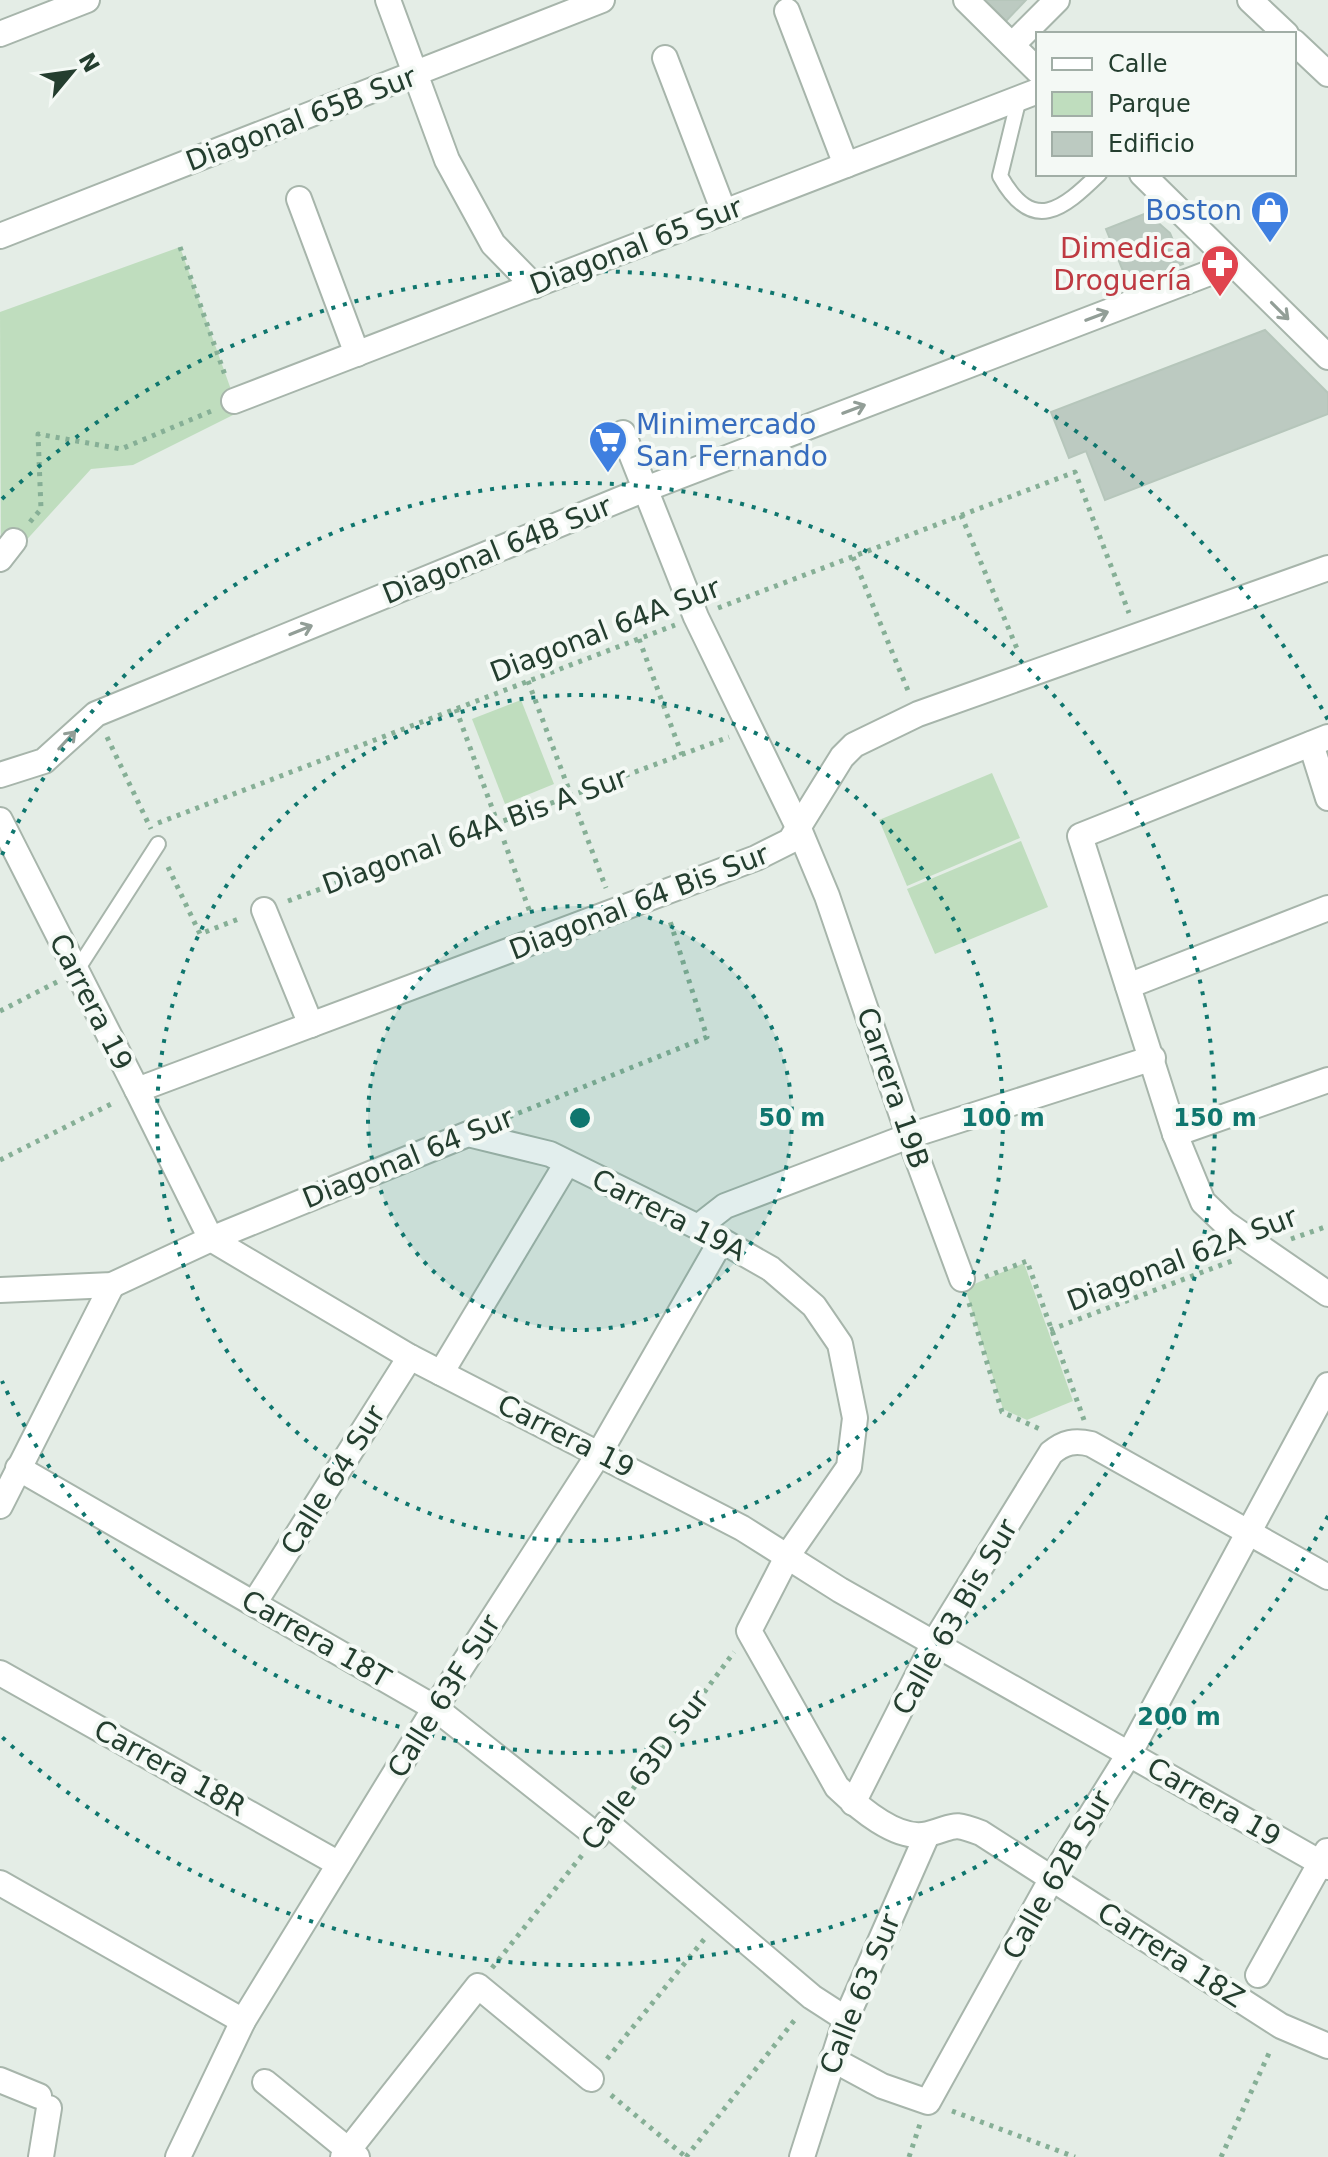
<svg xmlns="http://www.w3.org/2000/svg" width="1328" height="2157" viewBox="0 0 1328 2157" font-family="'DejaVu Sans',sans-serif">
	<style>
		.green { fill: #bfddbe }
		.building { fill: #bccac1; stroke: #b6c6bb; stroke-width: 2 }
		.lines { fill: none; stroke-linecap: round; stroke-linejoin: round }
		.service-casing { stroke: #a7b5ab; stroke-width: 18 }
		.minor-casing { stroke: #a7b5ab; stroke-width: 28 }
		.tertiary-casing { stroke: #a7b5ab; stroke-width: 28 }
		.path { stroke: #86af96; stroke-width: 5; stroke-dasharray: 4 6; stroke-linecap: butt }
		.service { stroke: #fff; stroke-width: 14 }
		.minor { stroke: #fff; stroke-width: 24 }
		.tertiary { stroke: #fff; stroke-width: 24 }
		.oneway { stroke: #929e97 }
		.ring { fill: none; stroke: #0f766e; stroke-width: 4; stroke-dasharray: 4 8 }
		.labels { text-anchor: middle; dominant-baseline: central; stroke-width: 8; stroke-linejoin: round; paint-order: stroke }
		.street-label { font-size: 28px; fill: #243e2f; stroke: #f4f9f5 }
		.shop-label { font-size: 28px; fill: #366cbe; stroke: #f4f9f5; text-anchor: end }
		.health-label { font-size: 28px; fill: #be3a42; stroke: #f4f9f5; text-anchor: end }
		.centre { fill: #0f766e; stroke: #f4f9f5; stroke-width: 4 }
		.ring-label { font-size: 24px; text-anchor: middle; font-weight: bold; fill: #0f766e; stroke: #f4f9f5; stroke-width: 8; stroke-linejoin: round; paint-order: stroke }
	</style>
	<rect width="100%" height="100%" fill="#e4ede6"/>
	<g class="green">
		<polygon points="180,247 239,412 133,465 91,469 1,568 0,312"/>
		<polygon points="521,700 554,784 505,804 472,719"/>
		<polygon points="992,773 1020,838 907,886 879,820"/>
		<polygon points="1021,841 1048,907 935,954 907,889"/>
		<polygon points="1024,1263 1073,1401 1027,1420 1003,1409 965,1288"/>
	</g>
	<g class="building">
		<polygon points="985,0 1026,0 1006,21"/>
		<polygon points="1147,213 1170,233 1183,264 1129,286 1106,229"/>
		<polygon points="1265,330 1328,393 1328,414 1105,500 1086,451 1069,458 1051,412"/>
	</g>
	<g class="lines">
		<defs>
			<g id="service">
				<path d="M1019,98l-19,78c33,59 63,33 99,-2"/>
				<polyline points="75,973 158,844"/>
			</g>
			<g id="minor">
				<polyline points="388,0 447,160 493,244 534,286"/>
				<polyline points="1250,0 1286,34"/>
				<polyline points="787,11 846,165"/>
				<polyline points="0,34 87,0"/>
				<polyline points="1294,42 1328,74"/>
				<polyline points="1012,45 1057,0"/>
				<polyline points="665,58 724,212"/>
				<polyline points="299,199 357,354"/>
				<polyline points="0,236 602,0"/>
				<polyline points="234,401 1038,91"/>
				<polyline points="623,433 696,617 799,829 827,896 909,1136 962,1279"/>
				<polyline points="0,559 14,541"/>
				<polyline points="1328,737 1080,836 1175,1134 1203,1202 1225,1223 1328,1294"/>
				<polyline points="1311,744 1328,798"/>
				<polyline points="0,775 44,761 96,714 643,490 1233,264"/>
				<polyline points="264,910 311,1025"/>
				<polyline points="1128,986 1328,908"/>
				<polyline points="137,1090 211,1239 410,1357 742,1528 840,1590 1328,1867"/>
				<polyline points="1175,1134 1328,1080"/>
				<polyline points="698,1227 725,1206 909,1136 1153,1058"/>
				<path d="M0,1290l112,-5 99,-46 257,-105 82,20 148,73 73,42 43,37 26,38 15,74 -6,49 -61,88 -39,76 88,156c20,19 60,55 91,47 28,-7 22,-13 53,-1l300,193 47,20"/>
				<polyline points="441,1373 567,1163"/>
				<polyline points="18,1468 435,1708 597,1836"/>
				<polyline points="0,1506 112,1285"/>
				<polyline points="255,1602 410,1357"/>
				<polyline points="0,1673 339,1864"/>
				<path d="M853,1803l82,-162 116,-188c13,-11 24,-13 40,-9l237,133"/>
				<polyline points="607,1823 812,1997 846,2019"/>
				<polyline points="0,1883 243,2021"/>
				<polyline points="1258,1975 1327,1851"/>
				<polyline points="832,2059 882,2086 928,2102 1052,1878 1129,1754 1328,1385"/>
				<polyline points="0,2080 39,2096"/>
				<polyline points="265,2082 357,2157"/>
				<polyline points="41,2157 49,2108"/>
				<polyline points="178,2157 243,2021 435,1708 600,1452 721,1241"/>
				<polyline points="343,2157 478,1986 591,2079"/>
				<polyline points="802,2157 846,2019 927,1835"/>
			</g>
			<g id="tertiary">
				<polyline points="966,0 1038,71"/>
				<polyline points="1142,174 1328,357"/>
				<polyline points="0,820 137,1090 756,858 790,841 842,757 854,745 918,714 1328,568"/>
			</g>
		</defs>
		<use href="#service" class="service-casing"/>
		<use href="#minor" class="minor-casing"/>
		<use href="#tertiary" class="tertiary-casing"/>
		<g class="path">
			<polyline points="180,247 226,378"/>
			<polyline points="961,515 1018,651"/>
			<polyline points="30,522 41,509 38,434 121,449 214,410"/>
			<polyline points="853,557 909,693"/>
			<polyline points="718,608 1075,472 1129,613"/>
			<polyline points="639,639 682,755"/>
			<polyline points="528,681 606,888"/>
			<polyline points="456,709 531,915"/>
			<polyline points="107,737 151,829"/>
			<polyline points="158,823 675,625"/>
			<polyline points="168,867 200,934 241,918"/>
			<polyline points="288,901 729,737"/>
			<polyline points="0,1011 57,982"/>
			<polyline points="509,1117 707,1037 669,918"/>
			<polyline points="0,1160 115,1102"/>
			<polyline points="1291,1239 1328,1226"/>
			<polyline points="985,1277 1027,1261 1084,1420"/>
			<polyline points="969,1303 1002,1412 1042,1430"/>
			<polyline points="1050,1330 1237,1259"/>
			<polyline points="621,1805 734,1652"/>
			<polyline points="492,1968 583,1854"/>
			<polyline points="607,2059 706,1937"/>
			<polyline points="611,2095 686,2157"/>
			<polyline points="952,2111 1075,2157"/>
			<polyline points="686,2157 797,2017"/>
			<polyline points="909,2157 920,2124"/>
			<polyline points="1221,2157 1271,2049"/>
		</g>
		<use href="#service" class="service"/>
		<use href="#minor" class="minor"/>
		<use href="#tertiary" class="tertiary"/>
	</g>
	<defs><path id="oneway-shaft" d="M-6 0H5M1.5-3L5.5 0L1.5 3" fill="none" stroke-width="1.6" stroke-linecap="round" stroke-linejoin="round" transform="scale(2)"/></defs>
	<g class="oneway">
		<use href="#oneway-shaft" transform="translate(1280 311) rotate(45)"/>
		<use href="#oneway-shaft" transform="translate(1097 316) rotate(-21)"/>
		<use href="#oneway-shaft" transform="translate(854 409) rotate(-21)"/>
		<use href="#oneway-shaft" transform="translate(301 630) rotate(-22)"/>
		<use href="#oneway-shaft" transform="translate(67 740) rotate(-47)"/>
	</g>
	<circle cx="580" cy="1118" r="212" fill="#0f766e" fill-opacity=".12"/>
	<g class="ring">
		<circle cx="580" cy="1118" r="212"/>
		<circle cx="580" cy="1118" r="423"/>
		<path d="M2 855A635 635 0 1 1 2 1381"/>
		<path d="M1328 1516A847 847 0 0 1 2 1737M2 499A847 847 0 0 1 1328 720"/>
	</g>
	<defs>
		<symbol id="shop-pin" viewBox="-11 -11 22 30"><path d="M0 17L-7.5 6A9.5 9.5 0 1 1 7.5 6Z" fill="#3f7fe0" stroke="#f4f9f5"/><path d="M-5-2.5h2.3a2.7 3.5 0 0 1 5.4 0H5L5.5 6h-11ZM-1.5-2.5h3a1.5 2.3 0 0 0-3 0Z" fill="#fff"/></symbol>
		<symbol id="pharmacy-pin" viewBox="-11 -11 22 30"><path d="M0 17L-7.5 6A9.5 9.5 0 1 1 7.5 6Z" fill="#e0444e" stroke="#f4f9f5"/><path d="M-2-6h4v4h4v4h-4v4h-4v-4h-4v-4h4Z" fill="#fff"/></symbol>
		<symbol id="supermarket-pin" viewBox="-11 -11 22 30"><path d="M0 17L-7.5 6A9.5 9.5 0 1 1 7.5 6Z" fill="#3f7fe0" stroke="#f4f9f5"/><path d="M-6-5.5h2.5l.6 2H6L4.5 2H-2.5L-4.4-4H-6ZM-1.5 3.2a1.3 1.3 0 1 0 .1 0ZM3 3.2a1.3 1.3 0 1 0 .1 0Z" fill="#fff"/></symbol>
	</defs>
	<g fill-rule="evenodd">
		<use href="#shop-pin" x="1248" y="188" width="44" height="60"/>
		<use href="#pharmacy-pin" x="1198" y="242" width="44" height="60"/>
		<use href="#supermarket-pin" x="586" y="418" width="44" height="60"/>
	</g>
	<g class="labels">
		<g class="street-label">
			<text transform="translate(301 119) rotate(-21)">Diagonal 65B Sur</text>
			<text transform="translate(636 246) rotate(-21)">Diagonal 65 Sur</text>
			<text transform="translate(497 550) rotate(-22)">Diagonal 64B Sur</text>
			<text transform="translate(605 630) rotate(-21)">Diagonal 64A Sur</text>
			<text transform="translate(475 831) rotate(-20)">Diagonal 64A Bis A Sur</text>
			<text transform="translate(639 902) rotate(-21)">Diagonal 64 Bis Sur</text>
			<text transform="translate(91 1002) rotate(63)">Carrera 19</text>
			<text transform="translate(893 1088) rotate(71)">Carrera 19B</text>
			<text transform="translate(408 1158) rotate(-22)">Diagonal 64 Sur</text>
			<text transform="translate(669 1215) rotate(27)">Carrera 19A</text>
			<text transform="translate(1182 1259) rotate(-21)">Diagonal 62A Sur</text>
			<text transform="translate(566 1436) rotate(27)">Carrera 19</text>
			<text transform="translate(333 1480) rotate(-58)">Calle 64 Sur</text>
			<text transform="translate(955 1617) rotate(-60)">Calle 63 Bis Sur</text>
			<text transform="translate(316 1639) rotate(30)">Carrera 18T</text>
			<text transform="translate(444 1696) rotate(-58)">Calle 63F Sur</text>
			<text transform="translate(170 1768) rotate(29)">Carrera 18R</text>
			<text transform="translate(645 1770) rotate(-53)">Calle 63D Sur</text>
			<text transform="translate(1214 1802) rotate(30)">Carrera 19</text>
			<text transform="translate(1057 1875) rotate(-60)">Calle 62B Sur</text>
			<text transform="translate(1171 1955) rotate(33)">Carrera 18Z</text>
			<text transform="translate(860 1994) rotate(-68)">Calle 63 Sur</text>
		</g>
		<g class="shop-label">
			<text x="1242" y="210">Boston</text>
			<text x="636" y="424" text-anchor="start">Minimercado<tspan x="636" dy="32">San Fernando</tspan></text>
		</g>
		<g class="health-label">
			<text x="1192" y="248">Dimedica<tspan x="1192" dy="32">Droguería</tspan></text>
		</g>
	</g>
	<circle cx="580" cy="1118" r="12" class="centre"/>
	<g class="ring-label">
		<text x="792" y="1126">50 m</text>
		<text x="1003" y="1126">100 m</text>
		<text x="1215" y="1126">150 m</text>
		<text x="1179" y="1725">200 m</text>
	</g>
	<rect x="1036" y="32" width="260" height="144" fill="#f4f9f5" stroke="#a1aea6" stroke-width="2"/>
	<rect x="1052" y="58" width="40" height="12" fill="#ffffff" stroke="#a1aea6" stroke-width="2"/>
	<text x="1108" y="72" font-size="24" fill="#243e2f">Calle</text>
	<rect x="1052" y="92" width="40" height="24" fill="#bfddbe" stroke="#a1aea6" stroke-width="2"/>
	<text x="1108" y="112" font-size="24" fill="#243e2f">Parque</text>
	<rect x="1052" y="132" width="40" height="24" fill="#bccac1" stroke="#a1aea6" stroke-width="2"/>
	<text x="1108" y="152" font-size="24" fill="#243e2f">Edificio</text>
	<g transform="translate(72 72) rotate(61)" stroke="#f4f9f5" stroke-width="6" paint-order="stroke">
	<path d="M0-6L14 30L0 20L-14 30Z" fill="#243e2f"/>
	<text y="-12" font-size="22" font-weight="bold" text-anchor="middle" fill="#243e2f">N</text>
	</g>
</svg>
